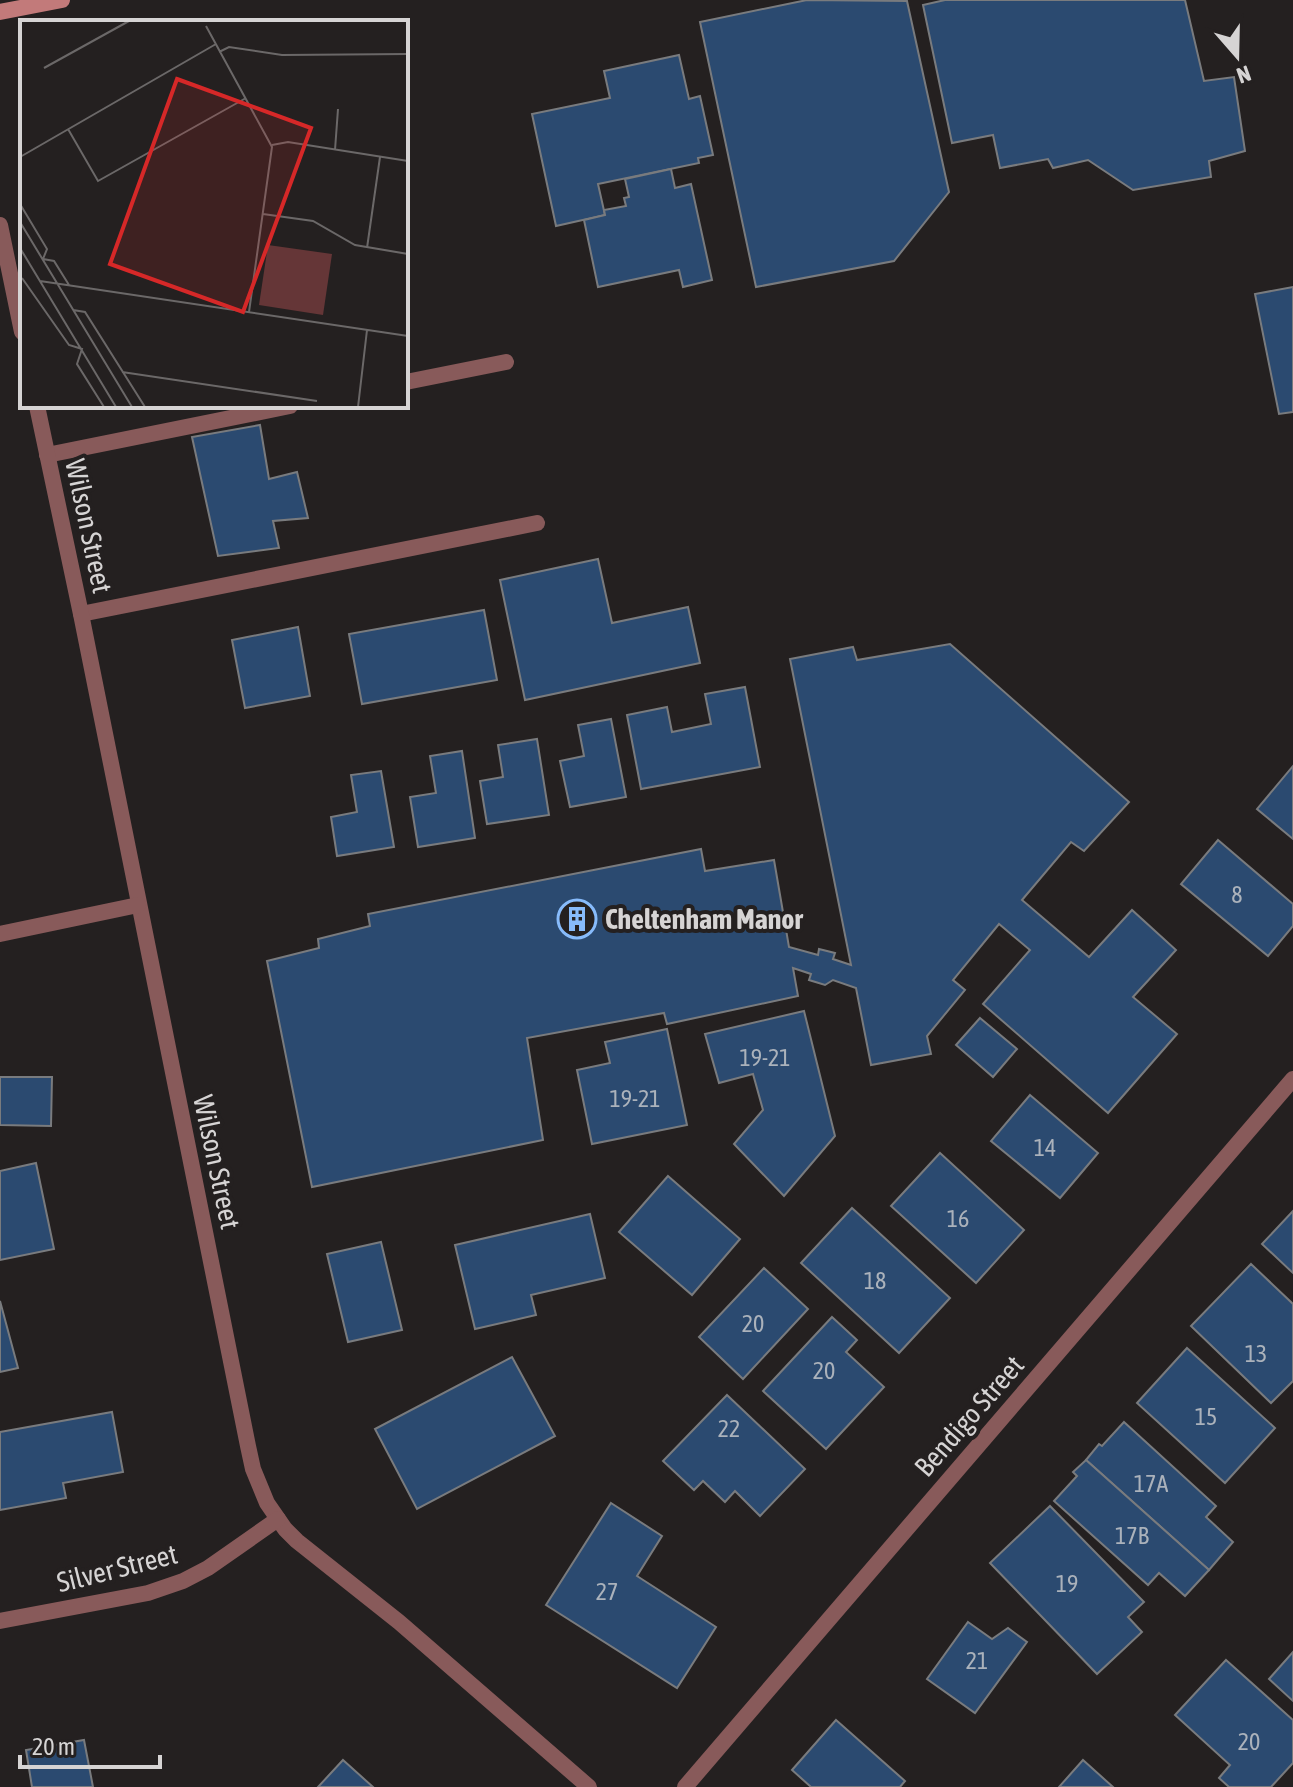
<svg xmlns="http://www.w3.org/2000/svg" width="1293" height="1787" viewBox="0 0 1293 1787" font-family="'Asap Condensed',sans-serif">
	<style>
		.building { fill: #2b4a70; stroke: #797b7e; stroke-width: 2 }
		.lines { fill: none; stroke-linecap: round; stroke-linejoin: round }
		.service { stroke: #885a5a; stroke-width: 16 }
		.minor { stroke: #885a5a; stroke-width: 16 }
		.secondary { stroke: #c27a7a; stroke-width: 16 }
		.labels { text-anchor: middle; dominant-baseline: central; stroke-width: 8; stroke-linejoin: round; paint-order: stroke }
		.number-label { font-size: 24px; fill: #abb2bb }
		.street-label { font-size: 28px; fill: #d6d4d4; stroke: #242020 }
		.poi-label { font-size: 28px; font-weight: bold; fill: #d6d4d4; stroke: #242020; text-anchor: start }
		.inset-road { fill: none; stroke: #6b6868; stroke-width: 2 }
		.view { fill: #d62828; fill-opacity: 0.15; stroke: #d62828; stroke-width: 4 }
		.inset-edge { fill: none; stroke: #d6d4d4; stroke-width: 4 }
	</style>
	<rect width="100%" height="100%" fill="#242020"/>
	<g class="building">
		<polygon points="807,0 907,1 949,192 894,261 756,287 700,22"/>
		<polygon points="945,0 1185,0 1204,81 1234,77 1245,151 1209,161 1211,177 1133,190 1088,160 1053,168 1048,159 1000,168 993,135 952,143 923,5"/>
		<polygon points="679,55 689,99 700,96 713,155 698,158 699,163 598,184 605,215 556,226 532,114 610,98 604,71"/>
		<polygon points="671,169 675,188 691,184 712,280 683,287 679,270 598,287 584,220 605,215 604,210 626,206 624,198 629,197 625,179"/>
		<polygon points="1293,287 1293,412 1279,414 1255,294"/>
		<polygon points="260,425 269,479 297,472 308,518 273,521 279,548 218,556 192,437"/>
		<polygon points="598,559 612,623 688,607 700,663 525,700 500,580"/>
		<polygon points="484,610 497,680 362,704 349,634"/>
		<polygon points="298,627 310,696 245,708 232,640"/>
		<polygon points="950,644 1129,802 1084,851 1071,842 1022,900 1089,957 1132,910 1176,950 1133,997 1177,1034 1108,1113 983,1004 1030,950 999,924 953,980 965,990 927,1036 931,1054 871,1065 856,988 833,980 825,985 809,980 811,974 793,968 798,996 667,1024 664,1013 527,1038 543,1140 312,1187 267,961 319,948 318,939 370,926 368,914 701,849 705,871 774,860 789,947 818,955 819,949 835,953 833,959 851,965 790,659 853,647 857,660"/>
		<polygon points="745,687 760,767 641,789 627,715 667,707 672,732 711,724 705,694"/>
		<polygon points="611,719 626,797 570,807 560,761 584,756 578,725"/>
		<polygon points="537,739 549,815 487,824 480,781 503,777 498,745"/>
		<polygon points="462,751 475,838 418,847 410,797 436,793 430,756"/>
		<polygon points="1293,766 1293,839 1257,809"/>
		<polygon points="381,771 394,847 337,856 331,817 357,812 351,775"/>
		<polygon points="1218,840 1293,904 1293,926 1268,956 1181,884"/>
		<polygon points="804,1011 835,1136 784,1196 734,1144 763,1110 753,1074 719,1083 705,1034"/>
		<polygon points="980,1018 1017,1049 993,1077 956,1045"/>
		<polygon points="667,1029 687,1125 592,1144 577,1070 610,1063 605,1042"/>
		<polygon points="0,1077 52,1077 51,1126 0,1125"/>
		<polygon points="1030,1095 1098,1153 1060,1198 991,1141"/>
		<polygon points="940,1153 1024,1230 976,1283 891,1206"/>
		<polygon points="36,1163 54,1249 0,1260 0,1171"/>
		<polygon points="668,1176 740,1239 692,1295 619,1232"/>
		<polygon points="852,1208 950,1298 899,1353 801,1263"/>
		<polygon points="1293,1211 1293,1273 1262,1244"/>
		<polygon points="590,1214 605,1278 531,1295 536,1315 475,1329 455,1245"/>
		<polygon points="381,1242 402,1330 348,1342 327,1254"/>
		<polygon points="1251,1264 1293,1304 1293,1381 1271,1403 1191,1326"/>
		<polygon points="764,1268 808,1309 743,1379 699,1337"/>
		<polygon points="0,1301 18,1368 0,1372"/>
		<polygon points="832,1317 857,1340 846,1352 884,1387 826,1449 763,1391"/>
		<polygon points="1187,1348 1275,1428 1225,1483 1137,1403"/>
		<polygon points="512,1357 555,1436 417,1509 375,1429"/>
		<polygon points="727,1395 805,1469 760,1516 735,1491 725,1502 703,1481 694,1490 663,1461"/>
		<polygon points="112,1412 123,1472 63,1483 66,1498 0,1510 0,1432"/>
		<polygon points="1124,1422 1216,1506 1206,1517 1233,1542 1209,1570 1086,1460 1099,1444 1102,1446"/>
		<polygon points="1086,1460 1209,1570 1185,1596 1159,1573 1148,1585 1054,1501 1077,1476 1073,1472"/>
		<polygon points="611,1503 662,1536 637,1576 716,1627 677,1688 546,1605"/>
		<polygon points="1050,1506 1144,1602 1128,1617 1142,1632 1097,1674 990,1563"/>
		<polygon points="968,1622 992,1639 1008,1628 1027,1642 975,1713 927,1679"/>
		<polygon points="1293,1652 1293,1701 1269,1679"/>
		<polygon points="1226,1660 1293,1720 1293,1763 1271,1787 1229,1787 1219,1778 1230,1765 1175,1715"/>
		<polygon points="836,1720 905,1781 900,1787 811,1787 792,1770"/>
		<polygon points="84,1740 93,1787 32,1787 26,1750"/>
		<polygon points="343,1760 373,1787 318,1787"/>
		<polygon points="1083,1760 1113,1787 1059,1787"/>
	</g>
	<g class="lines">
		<g class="service">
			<polyline points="406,382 506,362"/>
			<polyline points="47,455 290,406"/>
			<polyline points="81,614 537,523"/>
		</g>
		<g class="minor">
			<polyline points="0,225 22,332"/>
			<polyline points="37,406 81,614 248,1446 253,1469 267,1503 285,1529 297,1541 399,1622 589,1787"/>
			<polyline points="0,934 138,905"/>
			<polyline points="0,1621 148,1593 183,1581 208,1568 278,1519"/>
			<polyline points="685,1787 1293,1079"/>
		</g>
		<polyline class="secondary" points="0,12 62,0"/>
	</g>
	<defs>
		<symbol id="building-ring" viewBox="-11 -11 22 22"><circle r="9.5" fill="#242020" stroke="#87bbfb" stroke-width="1.5"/><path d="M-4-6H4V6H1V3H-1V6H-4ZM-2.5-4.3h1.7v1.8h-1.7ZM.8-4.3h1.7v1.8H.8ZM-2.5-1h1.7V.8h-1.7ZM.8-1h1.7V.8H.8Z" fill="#87bbfb"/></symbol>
	</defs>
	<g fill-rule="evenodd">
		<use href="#building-ring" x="555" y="897" width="44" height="44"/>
	</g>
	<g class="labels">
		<g class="number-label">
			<text x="1237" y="894">8</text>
			<text x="765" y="1057">19-21</text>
			<text x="635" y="1098">19-21</text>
			<text x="1045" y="1147">14</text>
			<text x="958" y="1218">16</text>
			<text x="875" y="1280">18</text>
			<text x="753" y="1323">20</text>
			<text x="1256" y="1353">13</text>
			<text x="824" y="1370">20</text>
			<text x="1206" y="1416">15</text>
			<text x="729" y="1428">22</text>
			<text x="1151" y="1483">17A</text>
			<text x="1132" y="1535">17B</text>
			<text x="1067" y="1583">19</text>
			<text x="607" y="1591">27</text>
			<text x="977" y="1660">21</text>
			<text x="1249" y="1741">20</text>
		</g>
		<g class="street-label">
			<text transform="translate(89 526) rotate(78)">Wilson Street</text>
			<text transform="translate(217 1162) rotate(78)">Wilson Street</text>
			<text transform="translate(969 1416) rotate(-49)">Bendigo Street</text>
			<text transform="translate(117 1568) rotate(-14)">Silver Street</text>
		</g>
		<g class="poi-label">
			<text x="605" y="919">Cheltenham Manor</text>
		</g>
	</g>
	<g transform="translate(20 20)">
		<rect width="388" height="388" fill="#242020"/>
		<path d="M248,225l64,9 -9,61 -64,-10z" fill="#653637"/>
		<path class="inset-road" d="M186,6l66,121 -23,165M199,32l10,-5 53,8 126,-1M24,48l85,-47M48,109l30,52 148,-83M252,125l16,-3 120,19M315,130l3,-41M0,137l196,-113M0,184l27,45 -4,10M243,194l50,7 42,24 53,9M0,202l112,185M0,228l96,159M347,228l13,-91M23,239l11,2 15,24M2,258l47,67 13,4 -5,15 27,43M20,261l368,55M53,290l12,2 60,95M102,352l195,29M338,387l9,-77"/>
		<path class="view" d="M157,59l134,49 -68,184 -133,-48z"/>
		<rect width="388" height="388" class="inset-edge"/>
	</g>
	<g transform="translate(1237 56) rotate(160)" stroke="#242020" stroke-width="6" paint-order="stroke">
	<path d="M0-6L14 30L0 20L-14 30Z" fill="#d6d4d4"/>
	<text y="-12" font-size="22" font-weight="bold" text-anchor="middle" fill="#d6d4d4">N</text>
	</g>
	<path d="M20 1755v12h140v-12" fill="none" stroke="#d6d4d4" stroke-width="4"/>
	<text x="32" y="1755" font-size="24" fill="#d6d4d4" stroke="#242020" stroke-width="6" paint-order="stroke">20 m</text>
</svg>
